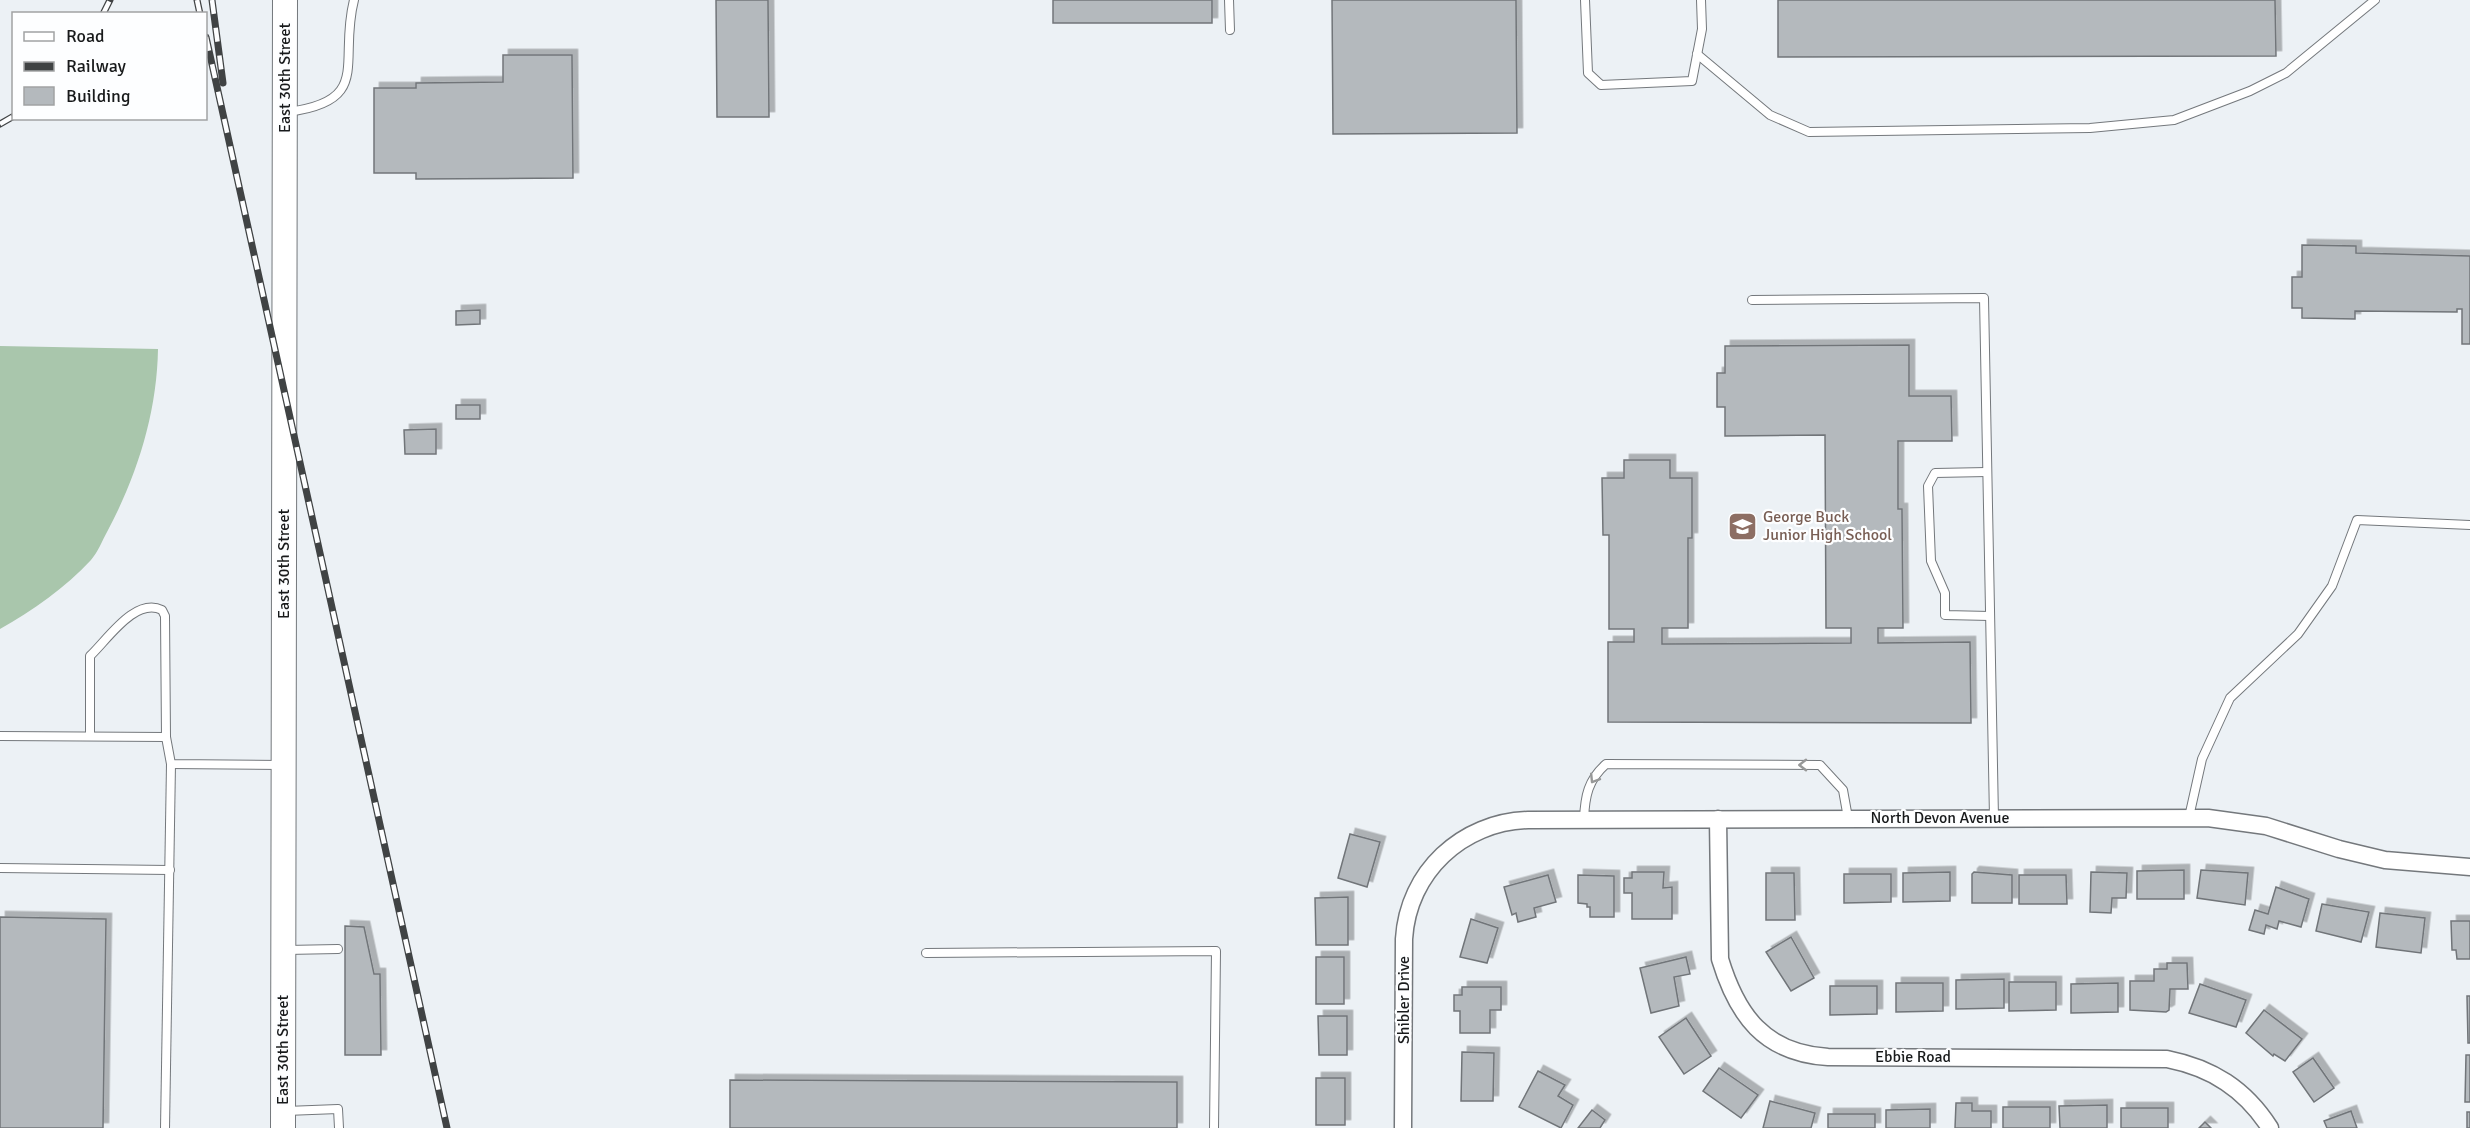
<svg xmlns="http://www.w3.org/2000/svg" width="2470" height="1128" viewBox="0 0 2470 1128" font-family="Signika,sans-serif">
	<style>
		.forest { fill: #a9c6ac }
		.building { fill: #b4b9bd; stroke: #717579; stroke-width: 1.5; filter: url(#shadow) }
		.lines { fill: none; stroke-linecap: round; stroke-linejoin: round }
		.lane-casing { stroke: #74787c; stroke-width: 10 }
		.street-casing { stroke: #74787c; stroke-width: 19 }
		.secondary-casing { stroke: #74787c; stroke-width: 26 }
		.lane { stroke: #fff; stroke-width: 8 }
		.street { stroke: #fff; stroke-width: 16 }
		.secondary { stroke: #fff; stroke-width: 24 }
		.rail-casing { stroke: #404344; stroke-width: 7 }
		.rail { stroke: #fdfeff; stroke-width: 4.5; stroke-dasharray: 14; stroke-linecap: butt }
		.oneway { stroke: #979898 }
		.labels { text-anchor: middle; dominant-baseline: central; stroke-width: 4.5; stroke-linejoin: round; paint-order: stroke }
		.street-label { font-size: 16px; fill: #181a1b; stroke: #fdfeff }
		.education-label { font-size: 16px; fill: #785e54; stroke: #fdfeff; text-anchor: start }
	</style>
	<defs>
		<filter id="shadow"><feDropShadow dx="5.5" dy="-5.5" stdDeviation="0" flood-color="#0004"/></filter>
	</defs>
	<rect width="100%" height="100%" fill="#ecf1f5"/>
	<path class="forest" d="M0,346l158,3c-1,64 -21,127 -51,183 -5,9 -9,20 -16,28 -25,27 -59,51 -91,69z"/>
	<g class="building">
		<polygon points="716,0 768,0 769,117 717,117"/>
		<rect x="1053" y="0" width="159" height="23"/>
		<polygon points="1332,0 1516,0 1517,133 1333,134"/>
		<polygon points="1778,0 2275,0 2276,56 1778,57"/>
		<polygon points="503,55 572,55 573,178 416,179 416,173 374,173 374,88 416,88 416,83 503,82"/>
		<polygon points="2302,245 2356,246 2356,253 2470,256 2470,344 2462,344 2462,309 2457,309 2457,312 2355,311 2355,319 2302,318 2302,308 2292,308 2292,277 2302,277"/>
		<polygon points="480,310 480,324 456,325 456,311"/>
		<polygon points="1909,345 1909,396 1951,396 1952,441 1898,441 1898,509 1902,509 1903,628 1878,628 1878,643 1970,642 1971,723 1608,722 1608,642 1634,642 1634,629 1609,629 1609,535 1603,535 1602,478 1624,478 1624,460 1670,460 1670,478 1692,478 1692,538 1688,538 1688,628 1662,628 1662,644 1851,643 1851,628 1826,628 1825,435 1725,436 1725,407 1717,407 1717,373 1725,373 1725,346"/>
		<rect x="456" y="405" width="24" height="14"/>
		<polygon points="436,429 436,454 405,454 404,430"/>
		<polygon points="1350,834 1380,842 1367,887 1338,878"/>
		<polygon points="2184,870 2184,899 2137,899 2137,871"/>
		<polygon points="2201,870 2248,873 2245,905 2197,898"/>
		<polygon points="1632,872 1664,872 1663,888 1672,887 1672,919 1632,919 1632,893 1624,893 1624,878 1632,878"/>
		<polygon points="1950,872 1950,901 1903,902 1903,873"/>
		<polygon points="1974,872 2012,875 2012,903 1972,903 1972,874"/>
		<polygon points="2091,872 2127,873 2126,898 2112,898 2111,913 2090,912"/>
		<polygon points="1766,873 1794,873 1795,920 1766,920"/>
		<polygon points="1844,874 1891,874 1891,902 1844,903"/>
		<polygon points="1548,875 1556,902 1534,908 1536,917 1518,922 1516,913 1512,915 1504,887"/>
		<polygon points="1578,875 1614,876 1614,917 1590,917 1590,907 1587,907 1587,904 1578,903"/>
		<polygon points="2019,875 2066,875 2067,904 2019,904"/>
		<polygon points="2276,887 2309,899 2301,927 2279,921 2277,929 2266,925 2264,934 2249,930 2255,910 2268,914"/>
		<polygon points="1348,897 1348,945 1316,945 1315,898"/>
		<polygon points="2322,904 2369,912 2361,942 2316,931"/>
		<polygon points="2380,913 2425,918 2421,953 2376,947"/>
		<polygon points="0,917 106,919 103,1128 0,1128"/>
		<polygon points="1471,919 1498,928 1487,963 1460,957"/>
		<polygon points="2451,921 2470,921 2470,959 2457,959 2456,950 2452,950"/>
		<polygon points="345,926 364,927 374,974 380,974 381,1055 345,1055"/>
		<polygon points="1791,937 1814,978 1791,991 1766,952"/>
		<rect x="1316" y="957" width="28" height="47"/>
		<polygon points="1686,957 1690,974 1674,977 1679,1006 1651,1013 1640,968"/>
		<polygon points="2167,963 2187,963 2188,989 2170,989 2169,1010 2166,1012 2130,1010 2130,981 2154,981 2154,969 2167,969"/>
		<polygon points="2004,979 2004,1008 1956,1009 1956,980"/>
		<polygon points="2009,982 2056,982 2056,1010 2009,1011"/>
		<polygon points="1896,983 1943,983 1943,1011 1896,1012"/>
		<polygon points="2118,983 2118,1012 2071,1013 2071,984"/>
		<polygon points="2200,984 2246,1000 2236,1027 2189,1013"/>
		<polygon points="1830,986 1877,986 1877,1014 1830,1015"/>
		<polygon points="1462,987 1501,987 1501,1010 1490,1010 1490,1033 1460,1033 1460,1011 1454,1011 1454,995 1462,995"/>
		<polygon points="2467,996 2470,996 2470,1043 2468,1043"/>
		<polygon points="2264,1010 2302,1039 2285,1061 2274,1054 2273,1056 2246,1033"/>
		<polygon points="1318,1016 1347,1016 1347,1055 1319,1055"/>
		<polygon points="1686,1018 1711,1056 1684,1074 1659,1037"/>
		<polygon points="1462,1052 1494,1053 1493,1101 1461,1101"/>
		<polygon points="2466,1055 2470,1055 2470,1102 2465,1102"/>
		<polygon points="2313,1058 2334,1088 2314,1102 2293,1072"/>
		<polygon points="1719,1068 1758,1095 1741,1118 1703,1091"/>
		<polygon points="1538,1071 1565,1085 1558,1096 1573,1105 1561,1128 1519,1107"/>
		<rect x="1316" y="1078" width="29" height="47"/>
		<polygon points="730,1080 1177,1082 1177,1128 730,1128"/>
		<polygon points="1770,1101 1815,1113 1811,1128 1763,1128"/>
		<polygon points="1956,1103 1972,1103 1972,1111 1991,1111 1991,1128 1955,1128"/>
		<polygon points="2107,1105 2107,1128 2060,1128 2059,1106"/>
		<rect x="2003" y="1107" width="47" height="21"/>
		<rect x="2121" y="1108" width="47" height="20"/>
		<polygon points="1930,1109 1930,1128 1886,1128 1886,1110"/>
		<polygon points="1592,1110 1605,1120 1600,1128 1578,1128"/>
		<polygon points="2351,1111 2357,1128 2327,1128 2324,1121"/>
		<rect x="2467" y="1112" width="3" height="16"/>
		<rect x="1828" y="1114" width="47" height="14"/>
		<polygon points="2205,1122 2211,1128 2199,1128"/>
	</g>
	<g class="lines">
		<defs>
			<g id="lane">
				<polyline points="1229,0 1230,30"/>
				<polyline points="1585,0 1588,73 1601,85 1692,81 1702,29 1701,0"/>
				<polyline points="1697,54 1770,115 1809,132 2090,128 2174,120 2250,91 2286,73 2375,0"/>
				<path d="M288,112c85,-11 50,-50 66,-112"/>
				<polyline points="1752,300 1984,298 1994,818"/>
				<polyline points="1987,472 1935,473 1928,486 1931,561 1945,593 1945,615 1990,616"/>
				<polyline points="0,736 166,737 171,764 283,765"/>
				<path d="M90,736v-80c18,-17 45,-59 72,-46l3,6 1,121"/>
				<polyline points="2189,817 2202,759 2230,698 2298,634 2332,586 2357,520 2470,525"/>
				<path d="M1584,819c1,-23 4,-39 22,-55l214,1 23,25 5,28"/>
				<polyline points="0,868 170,870"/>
				<polyline points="286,950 338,949"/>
				<polyline points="926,953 1216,951 1214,1128"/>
				<polyline points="286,1111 338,1109 339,1128"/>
				<polyline points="165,1128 171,764"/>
			</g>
			<g id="street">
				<path d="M1718,819l2,140c17,56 44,94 108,98l339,2c45,9 78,30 103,69"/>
				<path d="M1403,1128l1,-189c4,-67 58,-117 124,-119l680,-2 58,8 73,23 46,11 85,7"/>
			</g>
			<polyline id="secondary" points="283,1128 285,0"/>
		</defs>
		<use href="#lane" class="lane-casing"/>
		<use href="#street" class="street-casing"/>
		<use href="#secondary" class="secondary-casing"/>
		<use href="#lane" class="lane"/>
		<use href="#street" class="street"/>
		<use href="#secondary" class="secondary"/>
		<defs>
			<g id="rail">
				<polyline points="197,0 200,14"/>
				<polyline points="212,0 223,83"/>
				<polyline points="103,14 110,0"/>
				<polyline points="206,37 447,1128"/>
				<polyline points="0,124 14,116"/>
			</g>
		</defs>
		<use href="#rail" class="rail-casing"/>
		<use href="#rail" class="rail"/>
	</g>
	<defs><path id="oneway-chevron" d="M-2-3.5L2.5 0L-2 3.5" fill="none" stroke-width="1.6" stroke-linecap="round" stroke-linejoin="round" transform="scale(1.5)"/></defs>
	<g class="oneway">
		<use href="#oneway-chevron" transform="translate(1803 765) rotate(-180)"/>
		<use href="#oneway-chevron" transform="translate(1594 779) rotate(122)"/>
	</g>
	<defs>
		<symbol id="school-square" viewBox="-11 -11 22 22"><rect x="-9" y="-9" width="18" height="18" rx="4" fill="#8d6e63" stroke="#fdfeff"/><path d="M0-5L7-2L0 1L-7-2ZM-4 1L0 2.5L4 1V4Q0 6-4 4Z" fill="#fff"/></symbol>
	</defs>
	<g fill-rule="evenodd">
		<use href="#school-square" x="1726" y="510" width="33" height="33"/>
	</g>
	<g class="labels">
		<g class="street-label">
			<text transform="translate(285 78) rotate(-90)">East 30th Street</text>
			<text transform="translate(284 564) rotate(-90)">East 30th Street</text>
			<text x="1940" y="818">North Devon Avenue</text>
			<text transform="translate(1404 1000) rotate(-90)">Shibler Drive</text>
			<text transform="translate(283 1050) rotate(-90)">East 30th Street</text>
			<text x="1913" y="1057">Ebbie Road</text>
		</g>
		<g class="education-label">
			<text x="1763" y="517">George Buck<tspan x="1763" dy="18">Junior High School</tspan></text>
		</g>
	</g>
	<rect x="12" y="12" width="195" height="108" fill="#fdfeff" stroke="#a1a3a4" stroke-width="1.5"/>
	<rect x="24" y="32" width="30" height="9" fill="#ffffff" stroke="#a1a3a4" stroke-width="1.5"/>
	<text x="66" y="42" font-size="18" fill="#181a1b">Road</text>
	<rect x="24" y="62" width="30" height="9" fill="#404344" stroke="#a1a3a4" stroke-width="1.5"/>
	<text x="66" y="72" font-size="18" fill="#181a1b">Railway</text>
	<rect x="24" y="87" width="30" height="18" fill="#b4b9bd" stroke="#a1a3a4" stroke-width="1.5"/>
	<text x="66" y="102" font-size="18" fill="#181a1b">Building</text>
</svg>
